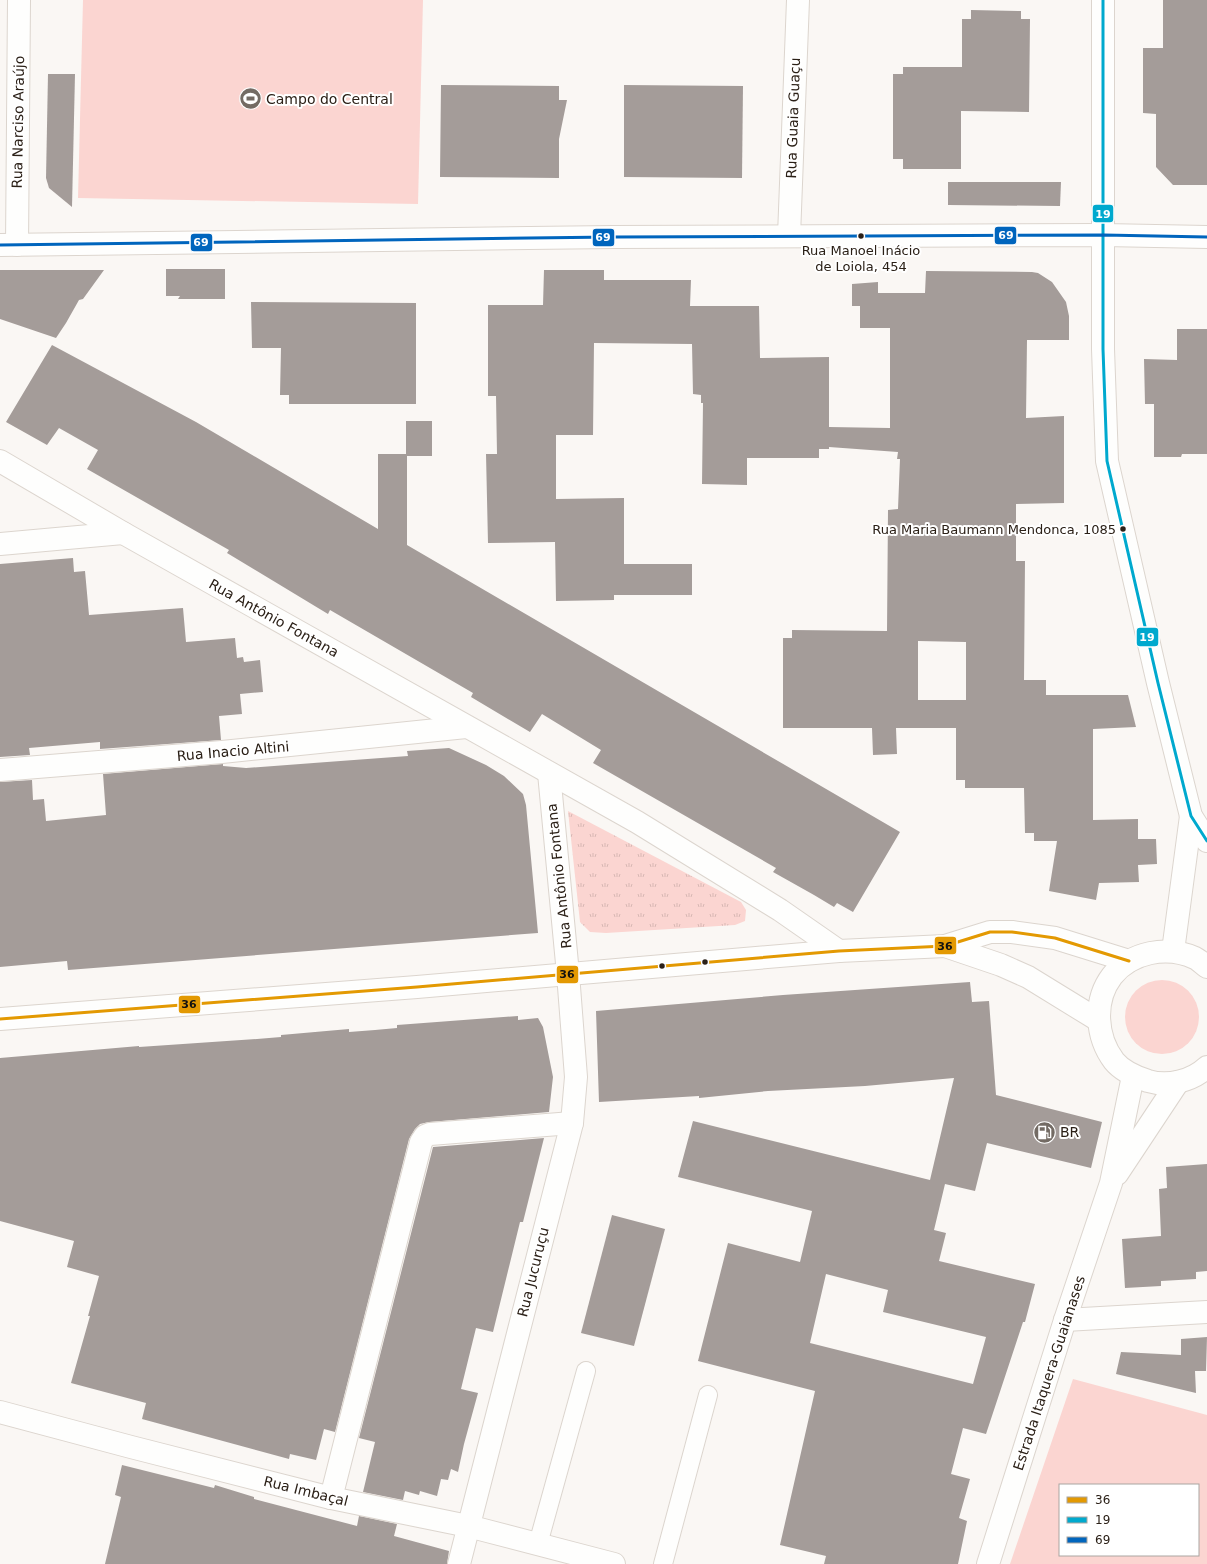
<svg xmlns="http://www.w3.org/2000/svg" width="1207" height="1564" viewBox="0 0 1207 1564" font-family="'DejaVu Sans',sans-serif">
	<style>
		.grass { fill: #fbd5d1; fill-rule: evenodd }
		.park { fill: url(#park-tufts) }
		.building { fill: #a49c99; fill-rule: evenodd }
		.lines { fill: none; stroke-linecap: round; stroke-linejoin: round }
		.service-casing { stroke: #dcd5ce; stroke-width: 20 }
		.minor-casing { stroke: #dcd5ce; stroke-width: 24 }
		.tertiary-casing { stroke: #dcd5ce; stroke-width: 24 }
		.secondary-casing { stroke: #dcd5ce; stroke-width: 24 }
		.service { stroke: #fefefd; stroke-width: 18 }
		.minor { stroke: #fefefd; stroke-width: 22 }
		.tertiary { stroke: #fefefd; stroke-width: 22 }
		.secondary { stroke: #fefefd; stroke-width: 22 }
		.bus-1-casing { stroke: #fff; stroke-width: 6 }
		.bus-2-casing { stroke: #fff; stroke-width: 6 }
		.bus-3-casing { stroke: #fff; stroke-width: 6 }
		.bus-1 { stroke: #e39902; stroke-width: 3 }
		.bus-2 { stroke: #00a9ce; stroke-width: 3 }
		.bus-3 { stroke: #0065bd; stroke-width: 3 }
		.bus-dot { fill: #2b2017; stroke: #fff; stroke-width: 1.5 }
		.labels { text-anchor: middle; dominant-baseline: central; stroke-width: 4; stroke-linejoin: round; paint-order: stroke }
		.bus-label { font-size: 13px; fill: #2b2017; stroke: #fff }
		.poi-label { font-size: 14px; fill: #2b2017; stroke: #fff; text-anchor: start }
		.street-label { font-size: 14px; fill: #2b2017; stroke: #fff }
		.line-badge { stroke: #fff; stroke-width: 1.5 }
		.badge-label { font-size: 11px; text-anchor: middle; font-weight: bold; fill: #fff }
		.pale-badge-label { font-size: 11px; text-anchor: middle; font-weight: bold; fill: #111 }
	</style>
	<defs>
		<pattern id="park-tufts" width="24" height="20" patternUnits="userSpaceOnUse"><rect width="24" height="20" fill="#fbd5d1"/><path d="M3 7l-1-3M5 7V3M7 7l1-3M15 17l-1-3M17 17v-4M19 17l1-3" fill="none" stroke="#d7b7b3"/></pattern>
	</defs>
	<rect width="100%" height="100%" fill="#faf7f4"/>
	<g class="grass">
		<polygon points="83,0 423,0 418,204 78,198"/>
		<circle cx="1162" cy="1017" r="37"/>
		<path d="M1073,1379l134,36v149h-197zM1060,1485h138v70h-138z"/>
	</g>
	<polygon class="park" points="568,811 741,902 746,910 745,921 735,925 606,933 590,932 580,922"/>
	<g class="building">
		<polygon points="1163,0 1207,0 1207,185 1173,185 1156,167 1156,114 1143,113 1143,48 1163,48"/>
		<polygon points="971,10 1021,11 1021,19 1030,19 1029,112 961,111 961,169 903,169 903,159 893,159 893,74 903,74 903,67 962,67 962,19 971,19"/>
		<polygon points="48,74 75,74 72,207 49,188 46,178"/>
		<polygon points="441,85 559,86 559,100 567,100 559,139 559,178 440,177"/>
		<polygon points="624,85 743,86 742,178 624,177"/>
		<polygon points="948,182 1061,182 1060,206 948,205"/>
		<polygon points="166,269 225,269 225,299 178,299 180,296 166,296"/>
		<polygon points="0,270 104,270 83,299 79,300 66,323 56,338 0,319"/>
		<path d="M544,270h60v10h87l-1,26h69l1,52 69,-1v70l61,1v-100h-30v-22h-8v-22l26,-2v11h47l1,-22 106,1 6,1 14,9 14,20 3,14v24h-42l-1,78 38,-2v87l-48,1v57h9l-1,119h22v15h82l8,32 -43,2v91l45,-1v20h18l1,25 -19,1 1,17 -40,1 -3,17 -47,-9 8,-50h-23v-8h-9l-1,-45h-59v-8h-9v-52h-60l1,26 -24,1 -1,-27h-89v-90h9v-8l95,1 1,-121 10,-1 2,-50h-3l1,-7 -69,-5v2h-10v9h-72v27l-45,-1 1,-81h-2v-8l-8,-1 -1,-50 -98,-1 -1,92h-37v64l68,-1v66h68v31h-78v5l-58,1 -1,-59 -67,1 -2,-89h11l-1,-58h-8v-91h55zM918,641l48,1v58h-48z"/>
		<polygon points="251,302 416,303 416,404 289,404 289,395 280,395 281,348 252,348"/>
		<polygon points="1177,329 1207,329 1207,454 1182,454 1181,457 1154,457 1154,404 1145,404 1144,359 1177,360"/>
		<polygon points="52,345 196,422 378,529 378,454 406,454 406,421 432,421 432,456 407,456 407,545 900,832 853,912 837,903 834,907 814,895 773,872 776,868 593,763 601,750 542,714 530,732 471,697 473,693 330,610 328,614 227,553 229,550 87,469 98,450 59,428 47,445 6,422"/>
		<polygon points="73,558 74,572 85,571 89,615 183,608 186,642 235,638 237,658 243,657 244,662 260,660 263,692 240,694 242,714 219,716 221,740 100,749 100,742 29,748 30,755 0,757 0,564"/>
		<polygon points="449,748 486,765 504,776 523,794 526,805 538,933 68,970 67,961 0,967 0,782 32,780 33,800 44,799 46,821 106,815 103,774 223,764 223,766 246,768 408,756 407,751"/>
		<path d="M970,982l2,20 17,-1 7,94 106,27 -11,46 -104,-25 -12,48 -30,-7 -11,46 12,3 -7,28 96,23 -10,38h-2l-37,112 -23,-6 -12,46 19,5 -11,39 8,3 -9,43h-134l2,-8 -46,-11 35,-154 -117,-30 30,-118 72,19 12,-51 -134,-34 15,-56 237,59 24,-102 -89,8 -97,5 -69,7v-2l-100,6 -3,-91 187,-16zM826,1274l62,16 -5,22 103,25 -13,47 -163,-41z"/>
		<polygon points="518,1016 518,1020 538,1018 543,1027 553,1077 549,1112 429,1122 420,1124 415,1129 409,1139 335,1432 324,1429 316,1460 290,1454 289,1459 142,1419 146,1403 71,1383 90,1316 88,1316 99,1276 67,1267 74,1241 0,1221 0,1058 139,1046 139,1047 257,1039 281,1037 281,1035 349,1029 349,1032 375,1030 397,1028 397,1025"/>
		<polygon points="544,1138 523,1222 520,1222 493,1332 476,1328 461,1389 478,1393 464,1444 458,1472 451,1469 448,1480 441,1479 437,1496 420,1491 419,1495 405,1491 403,1500 363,1492 375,1442 359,1438 433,1147"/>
		<polygon points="1207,1164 1207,1271 1196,1272 1196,1279 1161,1281 1161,1286 1125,1288 1122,1239 1161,1236 1159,1189 1167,1188 1166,1167"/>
		<polygon points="612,1215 665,1229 634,1346 581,1333"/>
		<polygon points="1207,1337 1206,1371 1195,1371 1196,1393 1116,1374 1121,1352 1181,1355 1181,1339"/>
		<polygon points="122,1465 214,1488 215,1485 254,1497 254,1499 357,1526 359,1516 397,1524 394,1536 449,1551 447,1564 105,1564 121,1497 115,1495"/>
	</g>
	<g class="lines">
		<defs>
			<g id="service">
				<polyline points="538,1544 586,1371"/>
				<polyline points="663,1564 708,1395"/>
			</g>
			<g id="minor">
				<polyline points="1103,0 1103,349 1107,461 1158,683 1191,816 1207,841"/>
				<polyline points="789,236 798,0"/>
				<polyline points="0,245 613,237 1104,235 1207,237"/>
				<polyline points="17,245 19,0"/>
				<polyline points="0,461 123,533 637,822 780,910 839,951"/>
				<polyline points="0,544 123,533"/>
				<polyline points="0,770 222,752 466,727"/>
				<polyline points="1173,951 1191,816"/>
				<polyline points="1065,1320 1207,1312"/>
				<polyline points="0,1412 131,1447 331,1498 468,1526 614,1564"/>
				<polyline points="331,1498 421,1142 425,1136 430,1134 572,1123"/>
				<polyline points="459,1564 572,1123 576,1077 568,974 549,773"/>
			</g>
			<g id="tertiary">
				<polyline points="945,946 1001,965 1028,977 1098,1020"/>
				<polyline points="0,1019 417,987 839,951 945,946 990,932 1012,932 1055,938 1129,961"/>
			</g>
			<g id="secondary">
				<path d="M1207,967c-4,-3 -8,-7 -12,-9 -28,-13 -64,-6 -83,18 -19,25 -16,61 2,85 8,10 22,16 34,20 20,6 44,0 59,-14"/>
				<polyline points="1117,1174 1178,1082"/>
				<polyline points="988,1564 1065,1320 1111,1183 1133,1076"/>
			</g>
		</defs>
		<use href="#service" class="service-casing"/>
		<use href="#minor" class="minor-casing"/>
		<use href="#tertiary" class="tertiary-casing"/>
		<use href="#secondary" class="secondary-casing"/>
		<use href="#service" class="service"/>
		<use href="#minor" class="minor"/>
		<use href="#tertiary" class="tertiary"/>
		<use href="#secondary" class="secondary"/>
		<defs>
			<polyline id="bus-1" points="0,1019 417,987 839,951 945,946 990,932 1012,932 1055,938 1129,961"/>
			<polyline id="bus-2" points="1103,0 1103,349 1107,461 1158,683 1191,816 1207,841"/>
			<polyline id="bus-3" points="0,245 613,237 1104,235 1207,237"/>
		</defs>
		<use href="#bus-1" class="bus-1-casing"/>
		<use href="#bus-2" class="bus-2-casing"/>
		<use href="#bus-3" class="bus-3-casing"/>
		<use href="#bus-1" class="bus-1"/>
		<use href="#bus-2" class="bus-2"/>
		<use href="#bus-3" class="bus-3"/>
	</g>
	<defs>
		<symbol id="stadium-disc" viewBox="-11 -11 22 22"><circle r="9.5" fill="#736b64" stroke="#fff"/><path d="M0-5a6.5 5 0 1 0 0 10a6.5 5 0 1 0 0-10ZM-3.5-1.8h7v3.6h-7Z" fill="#fff"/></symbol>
		<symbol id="fuel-disc" viewBox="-11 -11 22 22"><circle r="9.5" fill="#736b64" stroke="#fff"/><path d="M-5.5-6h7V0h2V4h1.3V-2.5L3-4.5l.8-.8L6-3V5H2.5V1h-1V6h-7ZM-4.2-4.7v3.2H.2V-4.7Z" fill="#fff"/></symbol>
	</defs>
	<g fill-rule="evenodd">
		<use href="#stadium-disc" x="238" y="86" width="25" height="25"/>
		<use href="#fuel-disc" x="1032" y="1120" width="25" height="25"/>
	</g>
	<g class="bus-dot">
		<circle cx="861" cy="236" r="3.5"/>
		<circle cx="1123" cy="529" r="3.5"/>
		<circle cx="705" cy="962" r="3.5"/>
		<circle cx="662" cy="966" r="3.5"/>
	</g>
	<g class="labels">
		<g class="bus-label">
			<text x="861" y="250">Rua Manoel Inácio<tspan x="861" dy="16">de Loiola, 454</tspan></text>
			<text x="1116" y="529" text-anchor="end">Rua Maria Baumann Mendonca, 1085</text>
		</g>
		<g class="poi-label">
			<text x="266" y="99">Campo do Central</text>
			<text x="1060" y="1132">BR</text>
		</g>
		<g class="street-label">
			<text transform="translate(793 118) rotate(-88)">Rua Guaia Guaçu</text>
			<text transform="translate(18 122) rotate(-89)">Rua Narciso Araújo</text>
			<text transform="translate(274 618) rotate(29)">Rua Antônio Fontana</text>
			<text transform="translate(233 751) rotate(-5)">Rua Inacio Altini</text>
			<text transform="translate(559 876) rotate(-96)">Rua Antônio Fontana</text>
			<text transform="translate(533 1272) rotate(-76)">Rua Jucuruçu</text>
			<text transform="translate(1049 1373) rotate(-72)">Estrada Itaquera-Guaianases</text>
			<text transform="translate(306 1491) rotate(14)">Rua Imbaçal</text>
		</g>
	</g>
	<g class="line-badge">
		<rect x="1092" y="204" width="22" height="19" rx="4" fill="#00a9ce"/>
		<rect x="994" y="226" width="23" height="19" rx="4" fill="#0065bd"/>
		<rect x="592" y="228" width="23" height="19" rx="4" fill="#0065bd"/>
		<rect x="190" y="233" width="23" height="19" rx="4" fill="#0065bd"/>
		<rect x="1136" y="627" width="23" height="20" rx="4" fill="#00a9ce"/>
		<rect x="934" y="936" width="23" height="19" rx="4" fill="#e39902"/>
		<rect x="556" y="965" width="23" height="19" rx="4" fill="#e39902"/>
		<rect x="178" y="995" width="23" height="19" rx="4" fill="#e39902"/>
	</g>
	<g class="badge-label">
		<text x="1103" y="218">19</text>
		<text x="1006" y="239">69</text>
		<text x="603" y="241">69</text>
		<text x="201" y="246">69</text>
		<text x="1147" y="641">19</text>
	</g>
	<g class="pale-badge-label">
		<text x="945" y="950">36</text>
		<text x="567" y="978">36</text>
		<text x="189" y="1008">36</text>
	</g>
	<rect x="1059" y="1484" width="140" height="72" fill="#ffffff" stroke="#aaa6a2"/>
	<rect x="1067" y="1497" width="20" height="6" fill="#e39902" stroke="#aaa6a2"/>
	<text x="1095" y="1504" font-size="12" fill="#2b2017">36</text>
	<rect x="1067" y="1517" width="20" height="6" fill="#00a9ce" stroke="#aaa6a2"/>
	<text x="1095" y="1524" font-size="12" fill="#2b2017">19</text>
	<rect x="1067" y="1537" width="20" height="6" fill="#0065bd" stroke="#aaa6a2"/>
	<text x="1095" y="1544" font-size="12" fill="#2b2017">69</text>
</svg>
